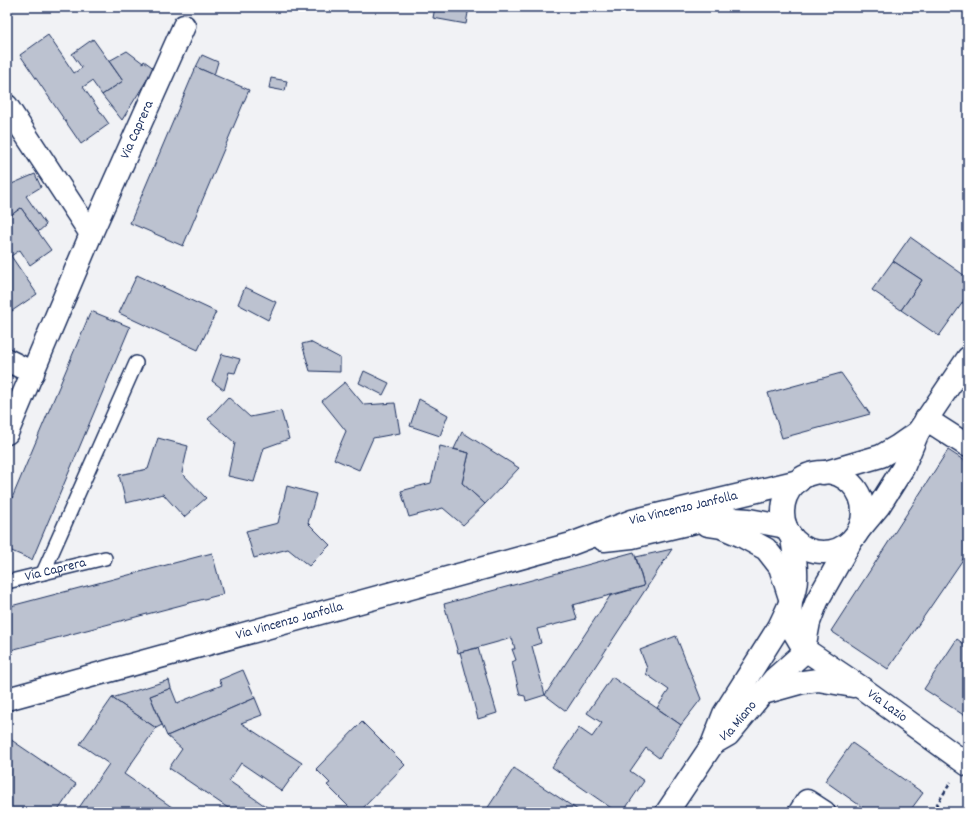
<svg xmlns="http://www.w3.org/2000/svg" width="975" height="819" viewBox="0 0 975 819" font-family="Dekko,sans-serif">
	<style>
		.building { fill: #bcc2d0; stroke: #1b2f5e }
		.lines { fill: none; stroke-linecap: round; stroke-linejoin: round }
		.lane-casing { stroke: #1b2f5e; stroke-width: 16 }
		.street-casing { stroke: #1b2f5e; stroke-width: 25 }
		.secondary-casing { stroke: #1b2f5e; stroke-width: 25 }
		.primary-casing { stroke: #1b2f5e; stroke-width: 25 }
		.path { stroke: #1b2f5e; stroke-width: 2.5; stroke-dasharray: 4 3; stroke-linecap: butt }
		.lane { stroke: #fff; stroke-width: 13 }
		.street { stroke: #fff; stroke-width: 22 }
		.secondary { stroke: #fff; stroke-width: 22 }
		.primary { stroke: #fff; stroke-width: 22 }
		.labels { text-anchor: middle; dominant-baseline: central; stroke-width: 3; stroke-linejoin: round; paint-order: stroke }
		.street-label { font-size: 14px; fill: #1b2f5e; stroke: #fff }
	</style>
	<rect width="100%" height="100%" fill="#f1f2f5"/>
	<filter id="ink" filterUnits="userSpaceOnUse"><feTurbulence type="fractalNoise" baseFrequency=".025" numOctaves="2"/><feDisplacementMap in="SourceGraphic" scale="8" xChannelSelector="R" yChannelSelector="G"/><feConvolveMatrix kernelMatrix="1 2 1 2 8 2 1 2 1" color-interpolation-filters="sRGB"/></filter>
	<g filter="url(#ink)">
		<g class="building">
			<polygon points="435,7 469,7 466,24 433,18"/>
			<polygon points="48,35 74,73 82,68 72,54 93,39 123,81 102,95 92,81 83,87 109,124 81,144 20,55"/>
			<polygon points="127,51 143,63 144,61 155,69 148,78 122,120 102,95 123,81 109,61"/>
			<polygon points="202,55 218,62 214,75 196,67"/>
			<polygon points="196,67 249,90 183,246 130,223"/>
			<polygon points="271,78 287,81 285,91 269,88"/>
			<polygon points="35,174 41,187 26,196 46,225 38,232 21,208 7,218 7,186"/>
			<polygon points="21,208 51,250 30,265 20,250 11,256 37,294 9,313 7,310 7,238 10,237 7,233 7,218"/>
			<polygon points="910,237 968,278 968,295 939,336 901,310 922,280 893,261"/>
			<polygon points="893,261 922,280 901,310 872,290"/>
			<polygon points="137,275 216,312 198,350 119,313"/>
			<polygon points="245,287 276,302 268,320 238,304"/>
			<polygon points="91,311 130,327 32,560 7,549 7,510"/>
			<polygon points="310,342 340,358 340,372 310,371 302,344"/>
			<polygon points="222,354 240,359 235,373 229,372 224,390 212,381"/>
			<polygon points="364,371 389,383 383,395 359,383"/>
			<polygon points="841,373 870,414 782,438 768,393"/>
			<polygon points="345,382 364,405 395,403 400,433 373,438 359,470 334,459 346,431 322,401"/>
			<polygon points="228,397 250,417 281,411 289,439 264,448 254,482 228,476 235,443 208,419"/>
			<polygon points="419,399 448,415 440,436 410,426"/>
			<polygon points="462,432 519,468 485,504 462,483 469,453 454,449"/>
			<polygon points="158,438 188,446 182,473 206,498 184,517 163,494 126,503 119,475 148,469"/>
			<polygon points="440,446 469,453 462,483 485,504 463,525 443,508 409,517 401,491 431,483"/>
			<polygon points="948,450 968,463 968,552 888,669 831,631"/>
			<polygon points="287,486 316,494 308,523 330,545 309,566 288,549 254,558 246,531 278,523"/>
			<polygon points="672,549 566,711 545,695 610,596 644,586 636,557"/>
			<polygon points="634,552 644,586 573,605 577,619 537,629 541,643 532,646 545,695 526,701 525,696 520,695 512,662 516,660 512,649 515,649 512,638 458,653 444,604"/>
			<polygon points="212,553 223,594 7,651 7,607"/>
			<polygon points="676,636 701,699 681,725 657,708 669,690 646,674 647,668 640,650"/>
			<polygon points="957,639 968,647 968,718 924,689"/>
			<polygon points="478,648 497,713 478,719 460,652"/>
			<polygon points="243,670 255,698 167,736 150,696 171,688 177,703 222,685 219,680"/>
			<polygon points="612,677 681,725 659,758 646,748 630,771 644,781 623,812 617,812 552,767 579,728 592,737 602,723 587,713"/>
			<polygon points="169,680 171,688 150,696 162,725 156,728 112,698"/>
			<polygon points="112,698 156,728 124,774 179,812 76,812 109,764 80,744"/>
			<polygon points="255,698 262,715 241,723 302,763 282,791 241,763 229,781 274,812 234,812 169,768 182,749 167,736"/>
			<polygon points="362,722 405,765 359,812 354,812 327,785 330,783 316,769"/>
			<polygon points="7,737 76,784 57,812 7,812"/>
			<polygon points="852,743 923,793 909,812 869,812 825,781"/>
			<polygon points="514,768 581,812 485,812"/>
		</g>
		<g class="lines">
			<defs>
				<g id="lane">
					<polyline points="43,573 136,363"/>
					<path id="s1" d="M7,582l98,-24"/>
				</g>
				<g id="street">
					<polyline points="7,106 91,234"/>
					<polyline points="7,360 33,373"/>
					<polyline points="926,419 968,446"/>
					<path id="s2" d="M7,433l84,-199 93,-208"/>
					<path id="s3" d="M791,601l-1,17 4,14 10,17 58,39 106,77"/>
					<polyline points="760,694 803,682 818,680 853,686"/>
					<polyline points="800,812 807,801 824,812"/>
				</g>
				<g id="secondary">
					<polyline points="708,525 721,527 742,536 766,549 780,567 791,601"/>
					<polyline points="604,540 632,537 695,522 720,518 749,520 786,527"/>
					<path id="s4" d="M7,699l564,-155 61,-23 167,-40"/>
				</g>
				<g id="primary">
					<circle cx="823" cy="512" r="40"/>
					<polyline points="823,473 881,456 898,446 918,432"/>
					<polyline points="859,530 879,506 903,468 918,432 968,358"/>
					<path id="s5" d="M714,743l14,-8 46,-56 27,-24 3,-6 5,-27 8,-21 34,-60"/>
					<path d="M667,812l45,-67 12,-31 55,-87c7,-15 16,-31 17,-48 1,-13 -2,-27 -4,-41"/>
				</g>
			</defs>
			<use href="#lane" class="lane-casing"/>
			<use href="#street" class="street-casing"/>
			<use href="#secondary" class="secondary-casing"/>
			<use href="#primary" class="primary-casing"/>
			<polyline class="path" points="932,812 951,782"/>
			<use href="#lane" class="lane"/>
			<use href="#street" class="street"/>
			<use href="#secondary" class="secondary"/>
			<use href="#primary" class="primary"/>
		</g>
	</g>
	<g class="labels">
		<g class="street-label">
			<text stroke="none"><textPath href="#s2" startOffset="330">Via Caprera</textPath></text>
			<text stroke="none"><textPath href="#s4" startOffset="703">Via Vincenzo Janfolla</textPath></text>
			<text stroke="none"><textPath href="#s1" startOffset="50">Via Caprera</textPath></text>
			<text stroke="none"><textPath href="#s4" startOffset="293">Via Vincenzo Janfolla</textPath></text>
			<text stroke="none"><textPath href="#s3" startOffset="152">Via Lazio</textPath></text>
			<text stroke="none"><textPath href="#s5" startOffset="33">Via Miano</textPath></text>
		</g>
	</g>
	<rect width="975" height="819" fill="none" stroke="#fff" stroke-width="24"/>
	<rect x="12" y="12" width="951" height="795" fill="none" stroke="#1b2f5e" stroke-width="1.5" filter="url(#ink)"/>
</svg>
